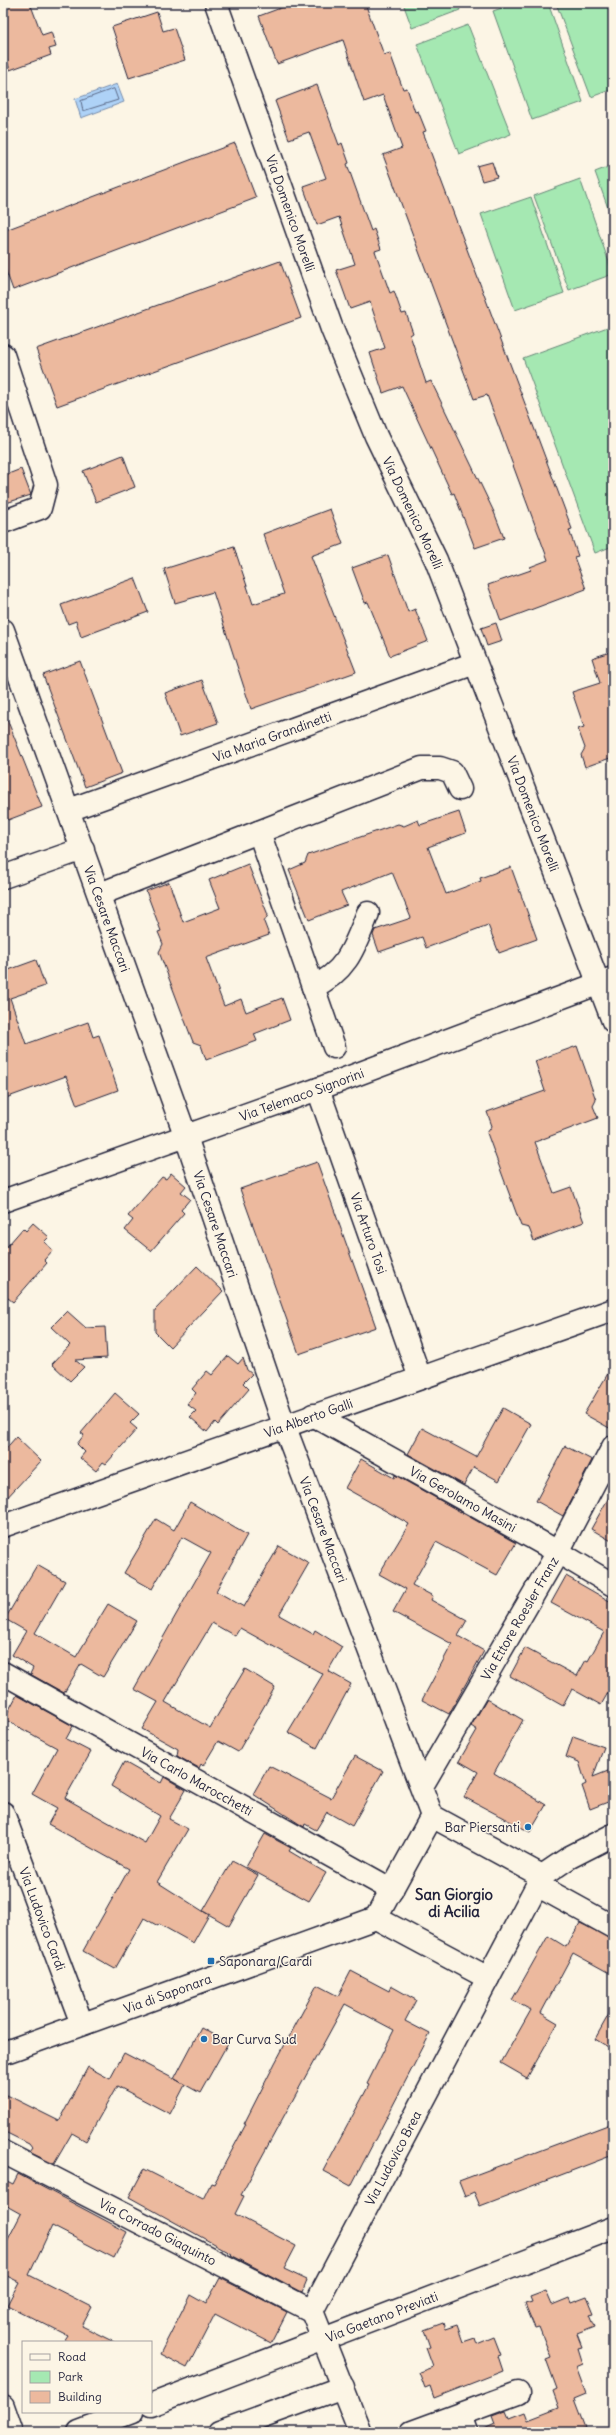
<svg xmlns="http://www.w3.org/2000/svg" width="616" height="2435" viewBox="0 0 616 2435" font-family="Delius,sans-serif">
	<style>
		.green { fill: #a5e8b2; stroke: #648576 }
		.water { fill: #aed2f7; stroke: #768cac }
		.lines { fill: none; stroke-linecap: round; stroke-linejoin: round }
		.shore { stroke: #5a6886; stroke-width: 1 }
		.building { fill: #ecb99e; stroke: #22223b }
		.minor-casing { stroke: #22223b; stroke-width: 25 }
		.minor { stroke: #fcf5e5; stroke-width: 22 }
		.poi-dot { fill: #1f6fb2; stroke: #fcf5e5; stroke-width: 1.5 }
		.labels { text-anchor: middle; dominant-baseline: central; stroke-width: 3; stroke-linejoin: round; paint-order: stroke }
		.street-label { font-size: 13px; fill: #22223b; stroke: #fcf5e5 }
		.poi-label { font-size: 13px; fill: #22223b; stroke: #fcf5e5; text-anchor: start }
		.quarter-label { font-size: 15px; font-weight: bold; fill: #22223b; stroke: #fcf5e5 }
	</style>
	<rect width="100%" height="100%" fill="#fcf5e5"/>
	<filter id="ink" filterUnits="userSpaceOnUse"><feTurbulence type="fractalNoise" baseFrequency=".025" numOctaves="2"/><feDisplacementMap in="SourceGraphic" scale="8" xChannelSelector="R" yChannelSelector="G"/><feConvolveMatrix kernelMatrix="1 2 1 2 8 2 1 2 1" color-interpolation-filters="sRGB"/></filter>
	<g filter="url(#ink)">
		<g class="green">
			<polygon points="403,3 457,3 460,10 412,28"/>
			<polygon points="516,3 548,3 583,102 532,120 493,11"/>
			<polygon points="556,3 611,3 613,9 613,89 591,97"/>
			<polygon points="468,25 511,134 459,154 417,44"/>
			<polygon points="613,165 613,222 595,172"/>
			<polygon points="580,179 613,274 569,290 534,196"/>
			<polygon points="531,197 564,293 515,310 481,214"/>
			<polygon points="613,325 613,546 595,553 523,358"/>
		</g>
		<polygon class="water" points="117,84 124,102 81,118 75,99"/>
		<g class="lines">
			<polygon class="shore" points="114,89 118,100 83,111 81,101"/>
		</g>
		<g class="building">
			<polygon points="3,3 30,3 42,35 51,32 56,47 49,49 51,55 10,70 3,49"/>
			<polygon points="294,3 365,3 384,55 390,53 403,89 407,88 415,112 418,111 426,131 423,132 572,529 569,530 578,556 574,557 586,589 501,621 488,585 531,570 530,567 548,560 487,395 474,399 383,155 402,148 383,95 364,102 343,40 277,64 259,16"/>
			<polygon points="157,12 163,31 174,28 185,60 129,78 112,27"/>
			<polygon points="317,85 339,145 342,143 349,163 347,164 371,231 374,229 381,249 375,251 390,293 394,291 402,314 406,313 413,333 410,335 426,383 431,381 494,512 504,538 475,548 454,493 452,494 402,386 383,393 370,353 385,348 370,302 350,309 336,270 355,264 339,217 317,225 303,186 326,178 309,132 289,139 275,101"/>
			<polygon points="235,143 256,198 13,290 3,263 3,231"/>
			<polygon points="492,162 497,177 482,181 477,166"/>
			<polygon points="280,261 301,318 57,406 36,349"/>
			<polygon points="123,455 135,487 96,502 83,471"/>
			<polygon points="21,469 31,495 3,504 3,476"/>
			<polygon points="330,509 343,544 311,556 356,672 251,709 213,592 175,603 164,569 234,547 253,604 284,594 263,534"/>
			<polygon points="388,555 408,612 415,609 428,641 390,656 368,602 365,603 352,568"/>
			<polygon points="135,578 148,612 81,637 76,621 68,624 61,605"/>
			<polygon points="496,623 502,641 487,646 481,628"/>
			<polygon points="613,651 613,757 585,767 581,755 585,748 578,729 584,727 572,692 600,683 592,658"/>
			<polygon points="80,661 122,773 85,787 43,675"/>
			<polygon points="202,680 218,723 180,736 165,693"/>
			<polygon points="3,709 42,807 8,820 3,808"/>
			<polygon points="459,812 466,833 428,847 446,894 481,881 480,878 511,867 537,939 499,953 488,925 426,948 422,937 379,952 373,935 375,930 411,918 392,872 341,892 347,905 309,920 289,870 305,863 308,855 398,824 404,826 418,820 420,825"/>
			<polygon points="248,864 268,915 264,922 269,935 206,958 224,1006 241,999 246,1012 282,998 290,1020 254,1034 257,1041 206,1060 201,1045 193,1042 159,952 163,944 158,932 161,931 146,891 169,882 183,922 220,908 209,880"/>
			<polygon points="36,960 45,986 10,998 26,1044 88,1022 93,1037 99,1035 118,1090 77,1105 66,1076 3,1099 3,972"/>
			<polygon points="577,1046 596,1100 593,1106 598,1118 535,1142 554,1193 571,1187 584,1222 534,1241 529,1228 521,1226 487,1133 492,1126 487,1112 545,1091 535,1061"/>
			<polygon points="317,1162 376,1327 299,1354 240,1189"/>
			<polygon points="171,1173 186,1186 181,1192 190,1199 181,1210 184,1213 151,1251 125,1230 133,1220 128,1216 162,1177 166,1179"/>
			<polygon points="33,1223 49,1237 44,1242 53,1250 44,1260 47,1263 13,1302 3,1294 3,1251 23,1228 26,1231"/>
			<polygon points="197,1266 223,1291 170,1347 155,1332 155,1310"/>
			<polygon points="67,1311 86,1328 105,1327 107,1358 75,1360 84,1367 70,1381 52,1364 70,1345 51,1327"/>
			<polygon points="228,1356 238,1364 243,1358 247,1370 252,1374 243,1383 249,1389 218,1425 215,1422 207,1432 190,1417 196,1411 187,1404 196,1393 192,1389 207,1371 212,1375"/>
			<polygon points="613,1365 613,1430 584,1414"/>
			<polygon points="115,1393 139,1414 130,1423 137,1429 106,1464 103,1462 96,1471 80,1458 85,1452 77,1444 84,1435 81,1433"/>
			<polygon points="503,1408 531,1424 499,1481 474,1467 464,1485 408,1454 422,1428 476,1457"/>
			<polygon points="16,1437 41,1461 3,1502 3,1452"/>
			<polygon points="565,1446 592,1460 563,1516 536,1501"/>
			<polygon points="361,1459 394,1478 395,1475 516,1543 497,1575 436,1542 412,1585 433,1596 431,1600 467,1620 458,1636 484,1651 449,1714 422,1700 452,1644 393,1612 406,1589 379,1574 409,1524 345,1488"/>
			<polygon points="613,1490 613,1542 591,1529"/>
			<polygon points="190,1502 247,1535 216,1591 244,1607 279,1546 309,1563 279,1615 313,1634 315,1630 342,1647 328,1671 351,1684 317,1748 288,1732 323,1674 240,1628 235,1636 212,1623 165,1702 210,1728 245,1669 275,1687 238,1752 218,1741 203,1766 201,1764 199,1768 177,1756 178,1749 142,1729 158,1702 134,1689 211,1553 182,1537 152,1589 124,1573 156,1519 174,1530"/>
			<polygon points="37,1565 65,1581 35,1633 76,1657 108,1604 137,1621 103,1677 81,1664 64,1693 30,1674 33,1668 12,1655 26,1631 5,1619"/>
			<polygon points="566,1576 613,1603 613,1684 601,1705 572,1689 563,1706 510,1676 525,1648 577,1676 586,1660 588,1661 604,1632 551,1603"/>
			<polygon points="17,1695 73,1726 66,1739 91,1752 65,1798 145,1843 160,1816 111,1786 124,1762 161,1783 164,1777 186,1790 169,1819 188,1829 157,1882 209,1915 193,1943 159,1924 158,1926 144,1918 115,1969 83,1951 129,1869 48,1824 57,1808 32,1794 57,1748 4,1719"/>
			<polygon points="487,1699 523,1720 494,1773 546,1805 530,1832 464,1797 478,1772 459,1761 477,1730 471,1726"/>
			<polygon points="573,1736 604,1747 593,1777 613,1769 613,1800 590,1809 582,1786 586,1784 579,1762 566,1757"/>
			<polygon points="355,1756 383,1771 352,1826 327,1812 316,1830 305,1824 304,1827 253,1794 269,1766 331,1798"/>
			<polygon points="265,1834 291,1848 289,1851 326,1873 309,1901 246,1867"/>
			<polygon points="232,1861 258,1875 229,1926 203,1911"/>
			<polygon points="580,1923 613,1939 613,1975 573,1953 541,2013 558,2023 527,2078 501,2063 531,2010 512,2000 548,1936 566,1947"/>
			<polygon points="351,1971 389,1991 391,1986 416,2000 405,2021 430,2034 351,2186 323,2171 369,2085 367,2084 394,2030 345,2004 241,2195 244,2196 235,2214 296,2246 284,2269 307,2280 302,2292 231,2255 232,2254 129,2197 144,2169 203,2199 211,2183 214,2184 246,2124 244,2124 275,2063 317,1985 338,1996"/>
			<polygon points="613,2007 613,2050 595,2039"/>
			<polygon points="201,2028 228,2043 200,2093 175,2079 185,2085 170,2114 117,2086 86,2141 72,2133 54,2164 29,2152 32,2148 29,2144 3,2131 3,2093 59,2121 88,2067 110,2079 124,2053 174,2079"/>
			<polygon points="613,2123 613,2155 480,2206 474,2192 465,2196 459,2181"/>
			<polygon points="18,2174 127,2232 114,2258 52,2226 29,2275 92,2307 82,2326 114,2342 64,2342 68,2336 7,2305 19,2282 3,2274 3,2249 21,2214 3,2204 3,2179 13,2184"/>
			<polygon points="220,2278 287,2312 271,2343 215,2314 187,2368 160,2354 190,2295 206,2304"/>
			<polygon points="546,2291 552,2305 569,2298 571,2303 587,2297 594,2314 590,2315 595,2327 577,2334 582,2347 578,2348 583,2364 576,2367 586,2394 574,2399 585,2428 574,2432 478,2432 495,2424 492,2416 506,2411 509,2418 525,2412 528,2420 559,2408 553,2391 557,2389 546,2359 551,2357 539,2327 535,2328 525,2304 532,2302 530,2297"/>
			<polygon points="443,2323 445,2329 457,2325 463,2342 475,2338 477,2344 494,2337 501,2355 498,2356 503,2371 434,2398 430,2386 425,2388 419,2372 433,2367 426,2348 430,2347 424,2330"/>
		</g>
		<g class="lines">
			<defs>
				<g id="minor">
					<path id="s1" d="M216,3l116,326 44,107 60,124 177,461"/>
					<polyline points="3,355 46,485 40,508 3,522"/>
					<path id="s2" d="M3,630l183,507 98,288 148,391"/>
					<path id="s3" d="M69,810l406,-147"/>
					<polyline points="259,832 334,1047"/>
					<polyline points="3,877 83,849"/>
					<polyline points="100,894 422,768 440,768 452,772 460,789"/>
					<path d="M313,987c35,-16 42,-42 55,-74"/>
					<path id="s4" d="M318,1089l102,289"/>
					<path id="s5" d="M3,1201l315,-112 295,-111"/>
					<path id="s6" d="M313,1415l245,137 55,33"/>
					<path id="s7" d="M3,1526l610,-216"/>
					<path id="s8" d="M3,1673l389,217"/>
					<path id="s9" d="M422,1786l136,-234 55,-105"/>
					<path id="s10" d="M3,1813l79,211"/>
					<polyline points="537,1885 613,1927"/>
					<polyline points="376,1918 432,1816 542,1876"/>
					<polyline points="376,1918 488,1978"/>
					<path id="s11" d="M3,2053l373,-135"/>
					<path id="s12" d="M3,2152l309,159"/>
					<path id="s13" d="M312,2311l230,-435 28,-19 43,-22"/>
					<polyline points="312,2311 360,2432"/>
					<path id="s14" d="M151,2405l462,-177"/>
					<polyline points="3,2406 12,2432"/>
					<polyline points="460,2415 466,2432"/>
					<polyline points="79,2432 132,2412"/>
					<polyline points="219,2432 343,2387"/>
					<polyline points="412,2432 518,2393"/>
				</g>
			</defs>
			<use href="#minor" class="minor-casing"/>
			<use href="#minor" class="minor"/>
		</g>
	</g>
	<g class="poi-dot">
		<circle cx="528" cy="1827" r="4"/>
		<rect x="207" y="1957" width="8" height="8" rx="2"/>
		<circle cx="204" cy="2039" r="4"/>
	</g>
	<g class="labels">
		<g class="street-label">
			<text stroke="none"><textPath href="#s1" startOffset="223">Via Domenico Morelli</textPath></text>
			<text stroke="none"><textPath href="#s1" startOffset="547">Via Domenico Morelli</textPath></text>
			<text stroke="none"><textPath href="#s3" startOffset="216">Via Maria Grandinetti</textPath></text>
			<text stroke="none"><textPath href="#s1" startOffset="871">Via Domenico Morelli</textPath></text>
			<text stroke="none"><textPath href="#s2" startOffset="307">Via Cesare Maccari</textPath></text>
			<text stroke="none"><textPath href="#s5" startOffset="317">Via Telemaco Signorini</textPath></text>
			<text stroke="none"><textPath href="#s2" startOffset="631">Via Cesare Maccari</textPath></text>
			<text stroke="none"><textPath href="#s4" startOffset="153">Via Arturo Tosi</textPath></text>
			<text stroke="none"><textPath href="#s7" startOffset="324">Via Alberto Galli</textPath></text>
			<text stroke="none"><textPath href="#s6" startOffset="172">Via Gerolamo Masini</textPath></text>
			<text stroke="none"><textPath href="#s2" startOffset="955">Via Cesare Maccari</textPath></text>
			<text stroke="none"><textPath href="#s9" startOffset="194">Via Ettore Roesler Franz</textPath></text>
			<text stroke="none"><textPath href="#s8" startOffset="222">Via Carlo Marocchetti</textPath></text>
			<text stroke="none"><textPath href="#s10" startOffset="113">Via Ludovico Cardi</textPath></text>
			<text stroke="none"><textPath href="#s11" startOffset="175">Via di Saponara</textPath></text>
			<text stroke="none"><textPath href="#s13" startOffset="173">Via Ludovico Brea</textPath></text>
			<text stroke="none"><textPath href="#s12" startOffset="174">Via Corrado Giaquinto</textPath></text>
			<text stroke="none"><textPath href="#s14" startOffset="247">Via Gaetano Previati</textPath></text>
		</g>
		<g class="poi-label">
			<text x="520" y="1827" text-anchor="end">Bar Piersanti</text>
			<text x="219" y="1961">Saponara/Cardi</text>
			<text x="212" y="2039">Bar Curva Sud</text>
		</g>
		<g class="quarter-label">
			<text x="454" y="1894">San Giorgio<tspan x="454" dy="17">di Acilia</tspan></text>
		</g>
	</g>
	<rect width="616" height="2435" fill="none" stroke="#fcf5e5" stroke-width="16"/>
	<rect x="8" y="8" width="600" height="2419" fill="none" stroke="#22223b" stroke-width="1.5" filter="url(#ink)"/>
	<rect x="22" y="2341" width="130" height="72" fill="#fcf5e5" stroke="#a5a1a1"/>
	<rect x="30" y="2354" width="20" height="6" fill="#fcf5e5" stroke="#a5a1a1"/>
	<text x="58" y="2361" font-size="12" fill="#22223b">Road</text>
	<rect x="30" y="2371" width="20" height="12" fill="#a5e8b2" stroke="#a5a1a1"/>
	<text x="58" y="2381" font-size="12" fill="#22223b">Park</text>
	<rect x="30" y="2391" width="20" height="12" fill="#ecb99e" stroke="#a5a1a1"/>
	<text x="58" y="2401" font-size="12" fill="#22223b">Building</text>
</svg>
